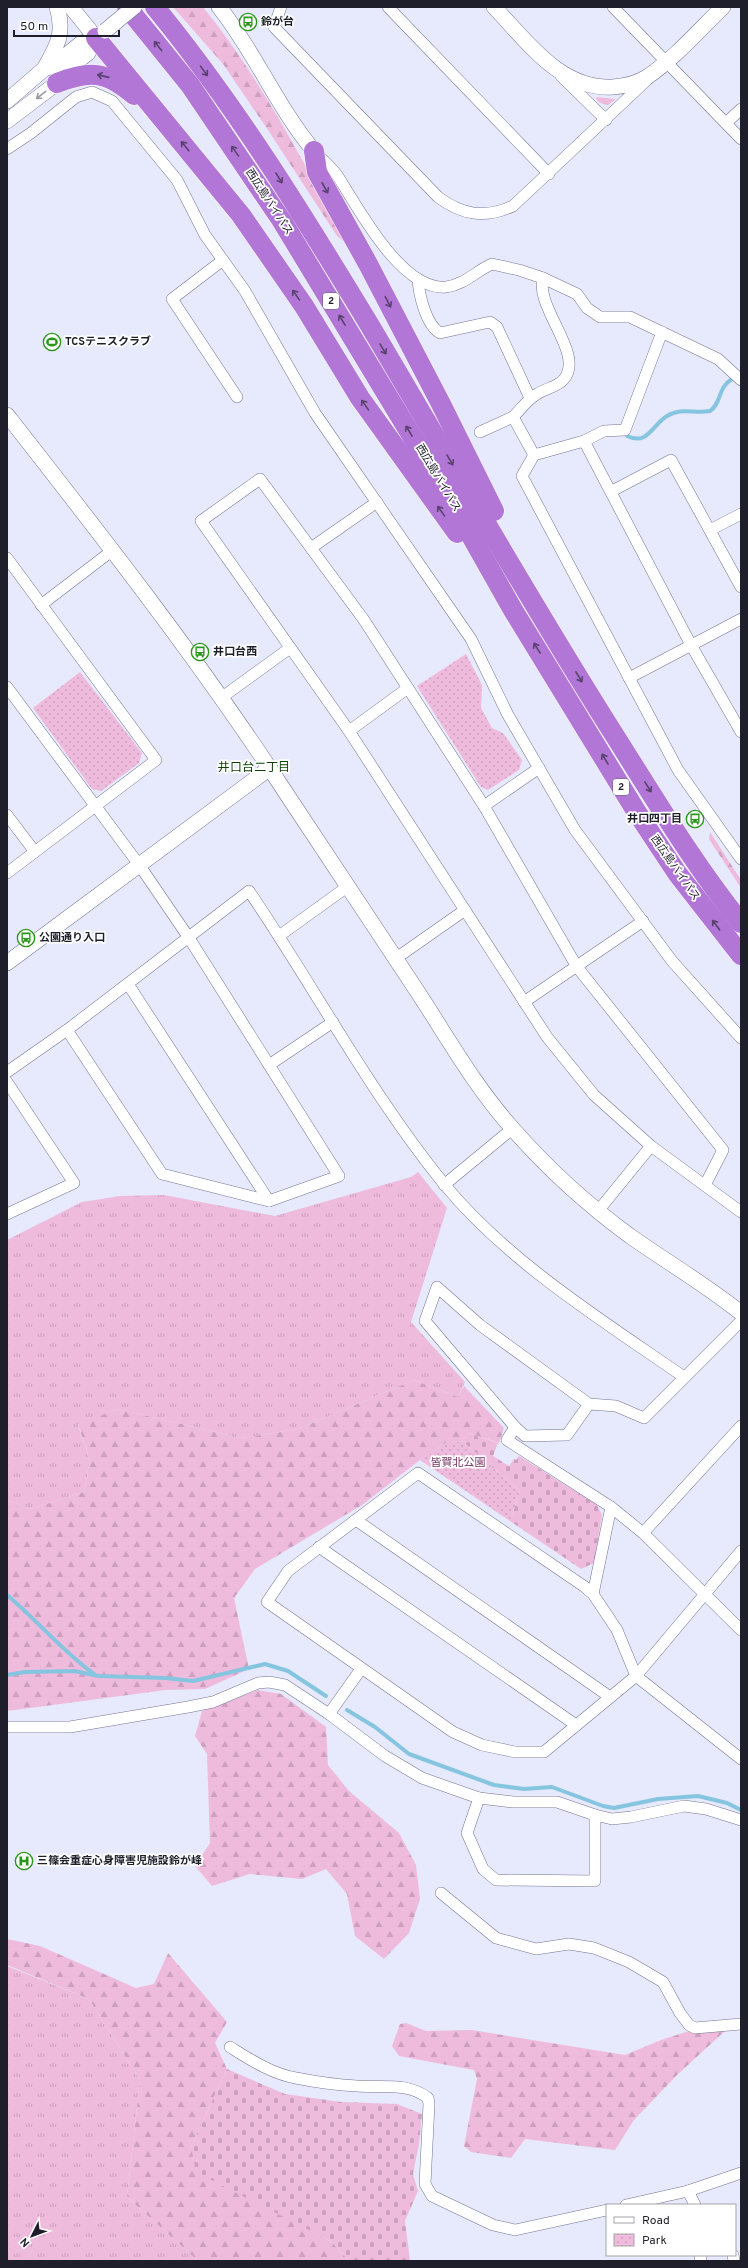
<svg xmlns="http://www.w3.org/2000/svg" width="748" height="2268" viewBox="0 0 748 2268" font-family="Overpass,'Noto Sans JP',sans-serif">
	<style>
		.grass { fill: url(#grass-tufts) }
		.forest { fill: url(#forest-firs) }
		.cemetery { fill: url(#cemetery-stones) }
		.park { fill: url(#park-dots) }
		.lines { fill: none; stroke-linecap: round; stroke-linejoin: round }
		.stream { stroke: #86c5e0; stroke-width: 4 }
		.street-casing { stroke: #747592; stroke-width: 12 }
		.secondary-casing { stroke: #747592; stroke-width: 16 }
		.highway-casing { stroke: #fff; stroke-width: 21 }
		.street { stroke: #fff; stroke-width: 11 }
		.secondary { stroke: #fff; stroke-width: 15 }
		.highway { stroke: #b176d6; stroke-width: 20 }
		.secondary-bridge-casing { stroke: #747592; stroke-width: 16; stroke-linecap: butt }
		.secondary-bridge { stroke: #fff; stroke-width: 15 }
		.oneway { stroke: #59426f }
		.oneway2 { stroke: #9a9aa0 }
		.labels { text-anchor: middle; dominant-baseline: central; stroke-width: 3.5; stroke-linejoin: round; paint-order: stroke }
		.shield { fill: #fff; stroke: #62626b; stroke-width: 1 }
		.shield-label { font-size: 10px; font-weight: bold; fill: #1f1f2b }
		.poi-label { font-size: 11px; font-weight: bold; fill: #1f1f2b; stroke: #fff; text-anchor: start }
		.street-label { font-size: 11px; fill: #1f1f2b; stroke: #fff }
		.park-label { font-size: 11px; fill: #743663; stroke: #fff }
		.neighbourhood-label { font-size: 12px; fill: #0f4108; stroke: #fff }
	</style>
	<defs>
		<pattern id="grass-tufts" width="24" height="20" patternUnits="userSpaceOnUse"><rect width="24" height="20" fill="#efbbdd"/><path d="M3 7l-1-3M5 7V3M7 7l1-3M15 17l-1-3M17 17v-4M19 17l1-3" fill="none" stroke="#cca0be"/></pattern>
		<pattern id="forest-firs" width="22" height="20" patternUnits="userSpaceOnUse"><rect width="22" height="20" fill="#efbbdd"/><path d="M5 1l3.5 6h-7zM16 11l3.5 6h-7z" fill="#cca0be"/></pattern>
		<pattern id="cemetery-stones" width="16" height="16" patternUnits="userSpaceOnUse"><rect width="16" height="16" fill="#efbbdd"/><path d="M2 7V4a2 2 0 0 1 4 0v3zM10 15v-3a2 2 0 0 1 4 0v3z" fill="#cca0be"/></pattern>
		<pattern id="park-dots" width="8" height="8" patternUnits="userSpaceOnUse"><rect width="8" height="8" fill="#efbbdd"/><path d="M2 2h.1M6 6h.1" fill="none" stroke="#cca0be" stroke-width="1.8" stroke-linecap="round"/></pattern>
	</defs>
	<rect width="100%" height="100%" fill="#e7e9fc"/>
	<g class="grass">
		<path d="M597,97l19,2 -8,6c-5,-1 -10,-2 -12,-7z"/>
		<polygon points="418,1172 447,1208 411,1322 465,1382 458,1397 414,1380 298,1429 241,1438 118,1409 78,1425 90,1461 84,1492 31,1509 7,1500 7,1240 82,1202 120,1196 164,1195 275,1216 411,1177"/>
		<polygon points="7,1966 89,1999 140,2080 127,2197 198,2261 7,2261"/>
	</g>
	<g class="forest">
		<path d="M173,7h30c59,73 101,157 146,239l-12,-10 -69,-106 -45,-66z"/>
		<polygon points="710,832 741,880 741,888 709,839"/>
		<polygon points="414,1380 458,1397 464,1386 504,1428 499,1443 468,1433 462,1441 446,1443 420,1460 362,1505 255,1569 234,1598 249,1669 205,1689 166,1690 7,1711 7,1500 31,1509 84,1492 90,1461 78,1424 118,1409 241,1438 298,1429"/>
		<polygon points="258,1690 281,1694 326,1727 328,1765 349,1791 399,1833 416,1865 420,1899 409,1933 384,1959 355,1936 347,1894 326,1869 302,1879 250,1874 212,1886 195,1866 210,1843 207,1754 195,1736 202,1711"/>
		<polygon points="7,1939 40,1946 136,1988 154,1984 168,1953 227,2022 215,2043 227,2069 191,2147 287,2218 332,2242 349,2261 198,2261 127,2197 140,2080 89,1999 7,1965"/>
		<polygon points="406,2023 426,2031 472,2030 625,2055 661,2040 689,2031 726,2030 677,2075 634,2120 615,2150 525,2139 511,2158 471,2152 464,2146 477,2079 474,2070 399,2056 392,2046 400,2024"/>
	</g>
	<g class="cemetery">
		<polygon points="468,1433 498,1443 493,1456 509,1466 514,1459 516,1460 519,1456 597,1505 602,1515 594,1563 581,1569 510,1521 520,1491 462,1441"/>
		<polygon points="227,2069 285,2094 341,2102 397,2104 422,2114 419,2144 413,2174 418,2191 405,2221 410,2261 349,2261 332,2242 196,2172 191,2147"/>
	</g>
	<g class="park">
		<polygon points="466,654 482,685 481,708 492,728 503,733 522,760 519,770 488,790 481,787 417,686"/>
		<polygon points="80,672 142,753 139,763 101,791 92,789 33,708"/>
		<polygon points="462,1441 520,1491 510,1521 420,1460 446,1443"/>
	</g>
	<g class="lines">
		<g class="stream">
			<path d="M627,436c21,10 25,-11 40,-20 14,-9 28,-2 43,-5 12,-8 7,-23 22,-32"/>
			<path d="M7,1595c30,25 55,56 87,79"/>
			<polyline points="7,1675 25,1672 74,1671 99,1676 165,1678 193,1681 265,1664 288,1671 326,1696"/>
			<polyline points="347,1710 375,1727 409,1754 494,1785 524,1789 552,1787 603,1806 614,1808 658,1799 698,1796 727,1803 741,1810"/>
		</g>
		<defs>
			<g id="street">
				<path d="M281,7l-7,20 164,170c24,18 47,22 75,9l134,-126"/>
				<polyline points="388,7 549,174"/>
				<polyline points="613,7 741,139"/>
				<polyline points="561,76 606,120"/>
				<polyline points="726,123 741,109"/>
				<polyline points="7,149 31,133 76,97 92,92 112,101 177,180 205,235 245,291 315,413 471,639 508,715 575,830 672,961 741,1038"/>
				<path d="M316,153c7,7 15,14 21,22 21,32 64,116 109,112 18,-2 30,-16 46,-23l27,6 24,8 34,16 10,14 13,9h30l88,42 23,21"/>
				<polyline points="223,260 172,299 237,397"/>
				<path d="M543,278c-8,30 42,76 21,101 -6,8 -18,9 -27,15 -9,5 -16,15 -24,23l21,38 50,-14 20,-10 21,-1 37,-98"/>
				<path d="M418,279c1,16 8,46 22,54l50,-11 7,5 33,71"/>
				<polyline points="480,432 513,417"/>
				<polyline points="584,441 691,645 741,732"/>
				<polyline points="534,455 522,476 678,770 741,859"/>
				<polyline points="612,491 671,460 741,587"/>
				<polyline points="710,530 741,514"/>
				<polyline points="311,548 377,502"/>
				<polyline points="7,558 156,760 7,873"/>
				<polyline points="41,605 113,550"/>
				<polyline points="629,678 741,619"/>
				<polyline points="7,687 140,866 189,938 339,1176 269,1201 162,1174 67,1030"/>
				<polyline points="221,698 290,648"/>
				<polyline points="349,731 408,688"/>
				<polyline points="484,806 539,768"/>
				<polyline points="7,815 35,852"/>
				<polyline points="279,936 347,887"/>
				<polyline points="395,959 465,910"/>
				<polyline points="128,984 269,1201"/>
				<polyline points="524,1002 643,921"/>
				<polyline points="269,1065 333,1022"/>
				<path d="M7,1072l60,-42 182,-139c66,97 121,202 195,293 63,77 159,137 240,193"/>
				<polyline points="7,1082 74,1183 7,1214"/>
				<polyline points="444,1185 512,1129"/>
				<polyline points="705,1185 723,1150 577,967 484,806 364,620 260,479 201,521 349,731 547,1037 594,1095 651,1146 741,1212"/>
				<polyline points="598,1211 651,1146"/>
				<polyline points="589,1404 567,1435 525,1436 515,1427 425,1321 437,1287 480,1325 589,1404 616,1406 644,1418 741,1321"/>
				<polyline points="515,1427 507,1440 611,1507 643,1533 741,1630"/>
				<polyline points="356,1520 610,1697"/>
				<polyline points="643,1533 741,1426"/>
				<polyline points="319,1547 576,1725"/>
				<polyline points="741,1551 636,1676 544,1752 515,1752 482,1745 453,1732 267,1602 288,1571 418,1473 585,1587 593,1594 617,1630 636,1676 741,1759"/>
				<polyline points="593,1594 611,1507"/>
				<polyline points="329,1714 361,1669"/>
				<polyline points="7,1727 70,1727 188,1707 213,1702 258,1683 269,1682 285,1685 329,1714 385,1756 422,1778 479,1798 513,1802 557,1802 595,1815 612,1819 631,1817 684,1806 706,1809 741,1820"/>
				<polyline points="479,1798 467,1833 483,1869 496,1880 595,1881 595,1815"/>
				<polyline points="441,1893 496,1938 536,1949 569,1944 594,1948 629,1962 663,1982 680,2013 689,2025 695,2028 741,2024"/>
				<path d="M230,2047c21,13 42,27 66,31 20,4 41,7 61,8 25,2 51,-4 71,12l1,6 -4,80 7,12 61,29 22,5 92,-20"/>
				<polyline points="688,2191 695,2205"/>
				<polyline points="626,2205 688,2191 741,2173"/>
				<polyline points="700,2255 701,2261"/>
				<polyline points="733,2255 734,2261"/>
			</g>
			<g id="secondary">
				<polyline points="71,7 96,38"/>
				<path d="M219,7c36,45 58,100 95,144"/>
				<path d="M494,7c33,34 66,83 119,80 12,-1 25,-4 34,-10 28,-19 52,-47 76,-70"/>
				<path d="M44,69c13,-23 21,-35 13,-62"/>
				<polyline points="7,101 44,69 53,66 80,44 100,36"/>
				<polyline points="7,121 57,83 63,73 88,53 96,38"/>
				<path d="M7,415c94,120 189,241 273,369 46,70 93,140 139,210 30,46 57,94 94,135 35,40 75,76 117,107 37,26 76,49 111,77"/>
				<polyline points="7,963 270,768"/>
			</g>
			<g id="highway">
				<polyline points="127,7 190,85 282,221 456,509 513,610 636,811 677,873 741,955"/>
				<path d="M155,7c81,99 148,208 214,317 80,135 157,271 241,404 42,66 82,134 131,195"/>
				<polyline points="96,38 241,215 304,306 360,398 457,533"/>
				<path d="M57,83c33,-13 49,-12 77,12"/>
				<polyline points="314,151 317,172 368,264 441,404 494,511"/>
			</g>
		</defs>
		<use href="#street" class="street-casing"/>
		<use href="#secondary" class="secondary-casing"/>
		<use href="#highway" class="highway-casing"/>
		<use href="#street" class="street"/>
		<use href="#secondary" class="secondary"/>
		<use href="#highway" class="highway"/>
		<defs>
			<polyline id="secondary-bridge" points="105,31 134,7"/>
		</defs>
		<use href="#secondary-bridge" class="secondary-bridge-casing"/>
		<use href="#secondary-bridge" class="secondary-bridge"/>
	</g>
	<defs><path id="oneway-shaft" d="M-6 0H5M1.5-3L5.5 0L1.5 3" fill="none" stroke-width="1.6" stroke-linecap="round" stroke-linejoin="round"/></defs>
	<g class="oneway">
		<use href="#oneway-shaft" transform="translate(158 46) rotate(-129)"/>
		<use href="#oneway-shaft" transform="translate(204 71) rotate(54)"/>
		<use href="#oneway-shaft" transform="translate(103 76) rotate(-167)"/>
		<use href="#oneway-shaft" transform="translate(185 146) rotate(-129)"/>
		<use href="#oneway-shaft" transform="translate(235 151) rotate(-125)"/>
		<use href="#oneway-shaft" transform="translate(279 178) rotate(58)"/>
		<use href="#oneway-shaft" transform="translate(325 188) rotate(61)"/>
		<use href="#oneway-shaft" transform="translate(296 295) rotate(-125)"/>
		<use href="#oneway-shaft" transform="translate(388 302) rotate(62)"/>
		<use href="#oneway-shaft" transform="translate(342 320) rotate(-121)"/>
		<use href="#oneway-shaft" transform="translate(383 349) rotate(59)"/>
		<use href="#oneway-shaft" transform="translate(365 405) rotate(-125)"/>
		<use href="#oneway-shaft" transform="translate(409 431) rotate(-121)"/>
		<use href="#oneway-shaft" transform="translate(450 460) rotate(59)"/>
		<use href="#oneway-shaft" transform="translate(441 511) rotate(-126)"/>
		<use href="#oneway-shaft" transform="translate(537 648) rotate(-122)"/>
		<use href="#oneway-shaft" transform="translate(579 677) rotate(59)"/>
		<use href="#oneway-shaft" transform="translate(605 759) rotate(-121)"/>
		<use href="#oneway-shaft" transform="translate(648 787) rotate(58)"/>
		<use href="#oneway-shaft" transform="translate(716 925) rotate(-127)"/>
	</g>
	<use class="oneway2" href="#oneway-shaft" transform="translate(41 95) rotate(142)"/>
	<defs>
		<symbol id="bus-ring" viewBox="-11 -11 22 22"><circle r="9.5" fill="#fff" stroke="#2c951d" stroke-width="1.5"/><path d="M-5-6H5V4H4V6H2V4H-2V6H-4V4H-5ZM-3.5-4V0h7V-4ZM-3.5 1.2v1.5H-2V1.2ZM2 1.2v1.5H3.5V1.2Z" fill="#2c951d"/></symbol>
		<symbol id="stadium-ring" viewBox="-11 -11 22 22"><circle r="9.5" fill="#fff" stroke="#2c951d" stroke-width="1.5"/><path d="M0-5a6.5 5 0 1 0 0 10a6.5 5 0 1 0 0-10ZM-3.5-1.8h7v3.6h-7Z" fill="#2c951d"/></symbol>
		<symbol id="hospital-ring" viewBox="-11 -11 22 22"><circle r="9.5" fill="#fff" stroke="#2c951d" stroke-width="1.5"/><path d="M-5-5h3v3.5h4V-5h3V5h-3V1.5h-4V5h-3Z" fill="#2c951d"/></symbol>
	</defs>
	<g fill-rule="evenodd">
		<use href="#bus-ring" x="238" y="12" width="20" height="20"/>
		<use href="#stadium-ring" x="42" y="332" width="20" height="20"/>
		<use href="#bus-ring" x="190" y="642" width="20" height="20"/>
		<use href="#bus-ring" x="685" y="809" width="20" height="20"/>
		<use href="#bus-ring" x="16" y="928" width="20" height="20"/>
		<use href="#hospital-ring" x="14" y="1851" width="20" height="20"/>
	</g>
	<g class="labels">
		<g class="shield">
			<rect x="323" y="293" width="16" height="16" rx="3"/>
			<rect x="613" y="779" width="16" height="16" rx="3"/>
		</g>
		<g class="shield-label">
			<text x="331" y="301">2</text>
			<text x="621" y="787">2</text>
		</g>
		<g class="poi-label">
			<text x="261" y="22">鈴が台</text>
			<text x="65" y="342">TCSテニスクラブ</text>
			<text x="213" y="652">井口台西</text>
			<text x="682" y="819" text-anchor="end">井口四丁目</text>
			<text x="39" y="938">公園通り入口</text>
			<text x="37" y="1861">三篠会重症心身障害児施設鈴が峰</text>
		</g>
		<g class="street-label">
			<text transform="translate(269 202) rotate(57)">西広島バイパス</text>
			<text transform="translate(438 478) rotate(59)">西広島バイパス</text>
			<text transform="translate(675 868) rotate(55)">西広島バイパス</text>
		</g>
		<g class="park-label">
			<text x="458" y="1463">皆賀北公園</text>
		</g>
		<g class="neighbourhood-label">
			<text x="254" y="768">井口台二丁目</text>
		</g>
	</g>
	<rect width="748" height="2268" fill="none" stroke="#1f1f2b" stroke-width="16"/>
	<rect x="606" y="2204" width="130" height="52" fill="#ffffff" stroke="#a5a5aa"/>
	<rect x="614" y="2217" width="20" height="6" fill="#ffffff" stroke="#a5a5aa"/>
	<text x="642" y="2224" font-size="12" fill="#1f1f2b">Road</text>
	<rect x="614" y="2234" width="20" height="12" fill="url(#park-dots)" stroke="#a5a5aa"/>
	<text x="642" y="2244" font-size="12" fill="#1f1f2b">Park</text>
	<g transform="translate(32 2236) rotate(228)" stroke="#ffffff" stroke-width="3" paint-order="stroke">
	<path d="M0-3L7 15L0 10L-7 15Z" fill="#1f1f2b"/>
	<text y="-6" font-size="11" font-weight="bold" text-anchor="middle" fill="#1f1f2b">N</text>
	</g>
	<path d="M14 30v6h105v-6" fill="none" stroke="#1f1f2b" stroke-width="2"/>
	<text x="20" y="30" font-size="12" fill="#1f1f2b" stroke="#ffffff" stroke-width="3" paint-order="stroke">50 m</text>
</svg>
